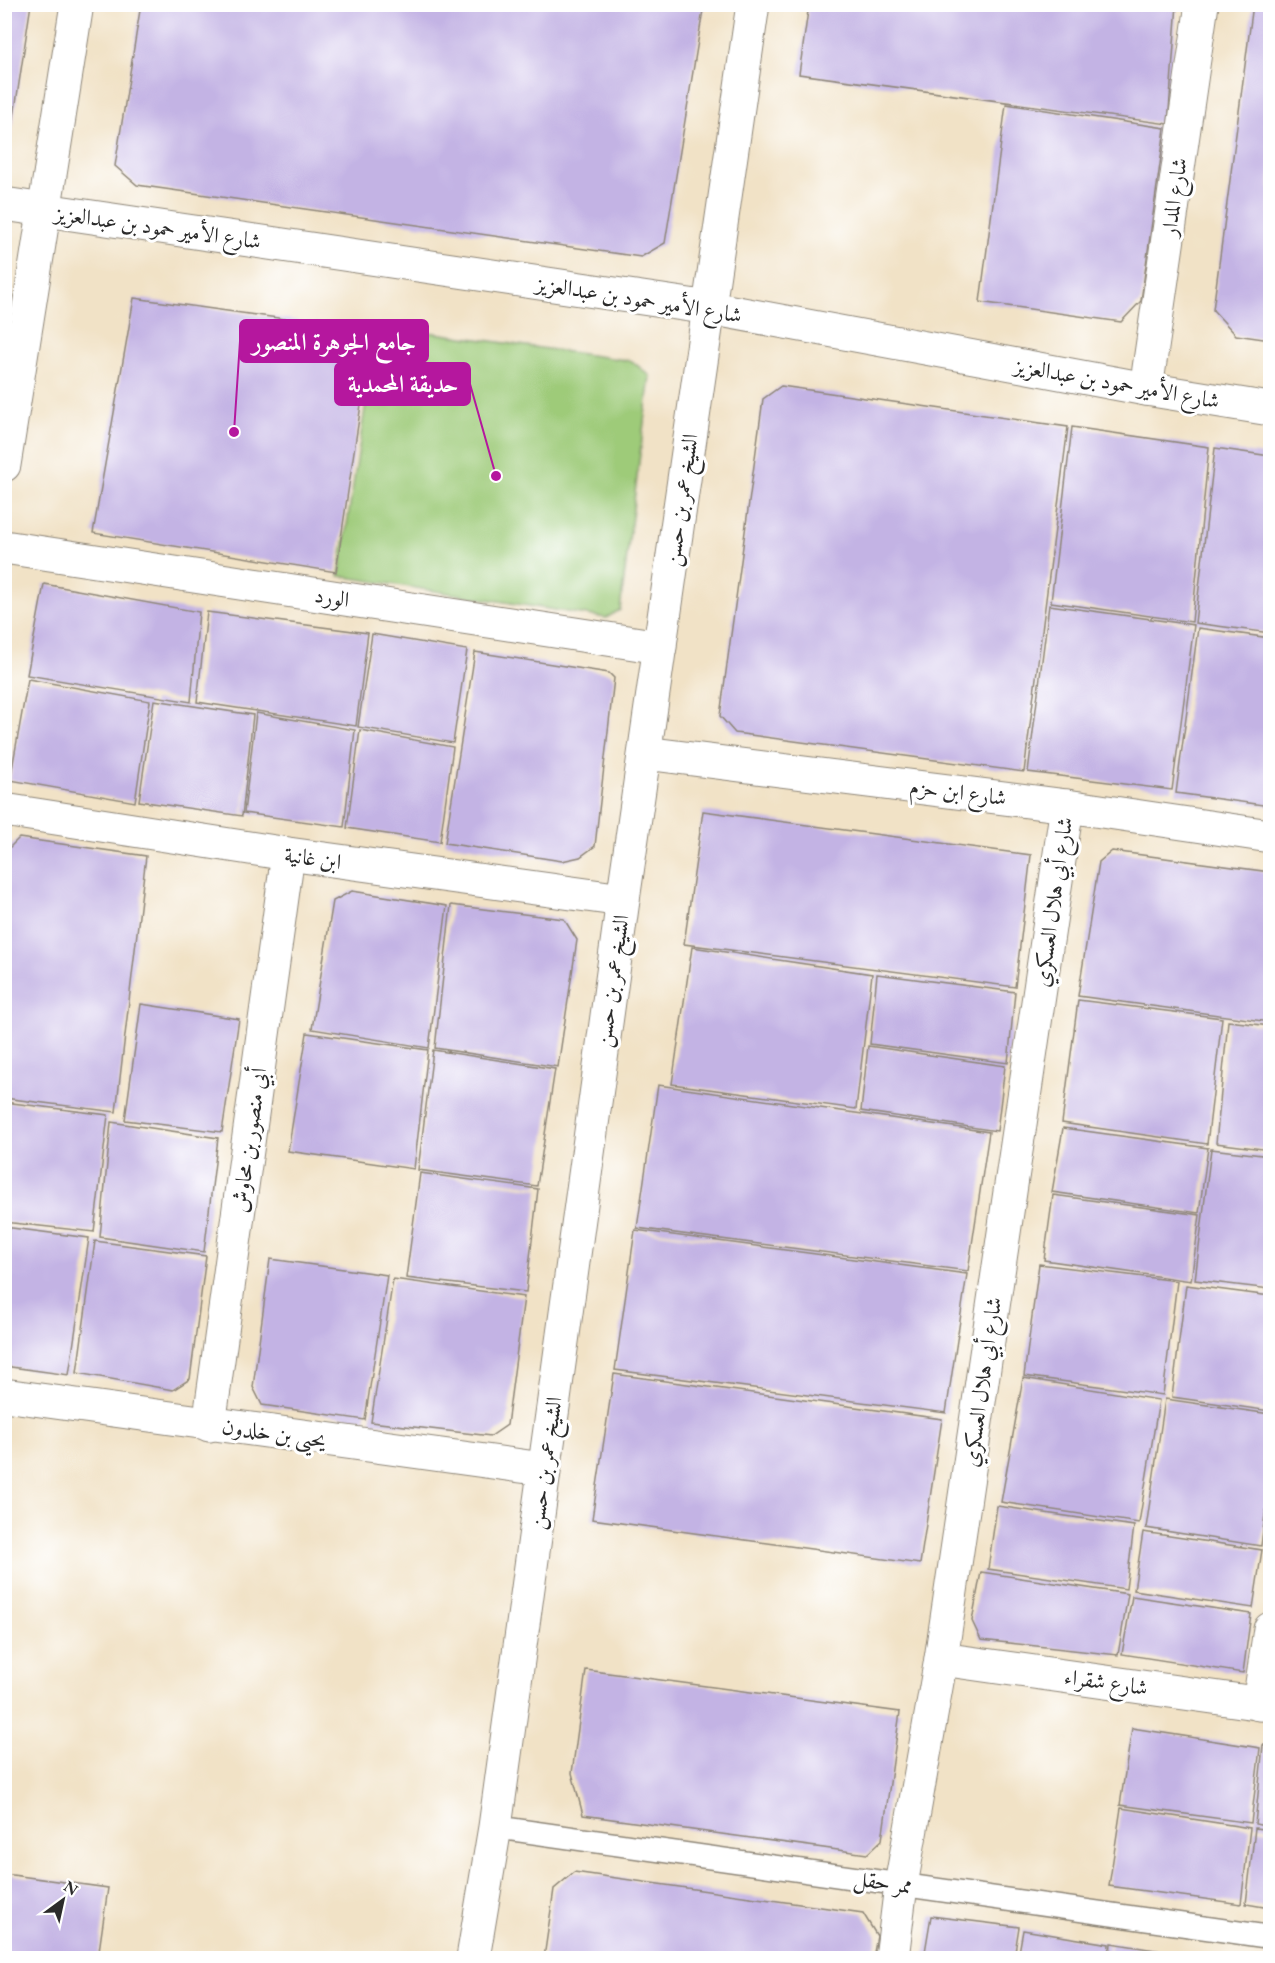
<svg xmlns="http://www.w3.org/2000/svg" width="1275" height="1963" viewBox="0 0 1275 1963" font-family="'EB Garamond',Amiri,serif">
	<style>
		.green { fill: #9ecb79; stroke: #647b52; stroke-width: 1.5 }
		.building { fill: #c3b3e4 }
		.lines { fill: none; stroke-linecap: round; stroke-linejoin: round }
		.lane-casing { stroke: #8e8678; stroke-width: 25 }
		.street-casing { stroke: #8e8678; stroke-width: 35 }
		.lane { stroke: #fff; stroke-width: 22 }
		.street { stroke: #fff; stroke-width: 33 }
		.labels { text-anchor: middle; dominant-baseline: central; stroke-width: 6; stroke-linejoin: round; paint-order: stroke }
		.street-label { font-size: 22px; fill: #2b2b2b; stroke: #fff }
		.leader { fill: none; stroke: #b5179e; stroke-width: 2 }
		.callout-dot { fill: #b5179e; stroke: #fff; stroke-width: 2 }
		.callout { fill: #b5179e; stroke: #b5179e; stroke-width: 2 }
		.callout-label { font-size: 24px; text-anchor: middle; font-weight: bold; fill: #fff }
	</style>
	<rect width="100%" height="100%" fill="#fff"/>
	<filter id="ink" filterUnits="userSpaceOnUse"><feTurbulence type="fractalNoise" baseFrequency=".0167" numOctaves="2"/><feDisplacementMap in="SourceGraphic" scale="12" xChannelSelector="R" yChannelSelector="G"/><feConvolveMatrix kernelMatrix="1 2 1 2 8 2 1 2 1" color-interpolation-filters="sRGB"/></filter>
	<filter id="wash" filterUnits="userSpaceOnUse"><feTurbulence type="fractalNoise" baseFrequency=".008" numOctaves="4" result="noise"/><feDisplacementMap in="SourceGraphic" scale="24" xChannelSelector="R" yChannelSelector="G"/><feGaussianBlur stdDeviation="1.35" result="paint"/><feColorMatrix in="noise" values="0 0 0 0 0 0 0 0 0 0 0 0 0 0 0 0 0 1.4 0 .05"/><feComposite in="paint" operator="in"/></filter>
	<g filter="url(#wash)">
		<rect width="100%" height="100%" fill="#f1e2c6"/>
		<polygon class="green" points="378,325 632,361 650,376 620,610 606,618 339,576"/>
		<g id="blocks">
			<g class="building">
				<polygon points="4,4 31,4 9,149 4,152"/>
				<polygon points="141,4 704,4 665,243 641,257 137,185 115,166"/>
				<polygon points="809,4 1177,4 1168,124 799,74"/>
				<polygon points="1253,4 1270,4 1270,340 1236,335 1213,310"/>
				<polygon points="1006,104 1165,128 1141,301 1121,322 980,302"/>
				<polygon points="134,298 372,331 336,572 93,533"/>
				<polygon points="781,386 1068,427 1024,772 735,733 720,716 763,399"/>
				<polygon points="1072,427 1209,447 1192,622 1051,602"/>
				<polygon points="1215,448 1270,456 1270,633 1195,623"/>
				<polygon points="44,584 199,612 191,702 27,675"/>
				<polygon points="1049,605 1194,625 1172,790 1028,772"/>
				<polygon points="207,612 368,633 356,726 197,702"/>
				<polygon points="1198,628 1270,638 1270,806 1176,793"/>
				<polygon points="372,634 467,650 453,743 358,727"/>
				<polygon points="475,652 609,673 614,678 595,846 580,857 562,861 445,843"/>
				<polygon points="28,679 150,701 135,802 10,780"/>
				<polygon points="154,700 253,715 242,816 139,801"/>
				<polygon points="256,713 355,730 344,827 244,813"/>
				<polygon points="360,730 453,747 440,842 347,828"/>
				<polygon points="703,811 1031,855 1015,987 684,944"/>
				<polygon points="19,838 146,856 116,1112 4,1098 4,853"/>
				<polygon points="1112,851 1270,872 1270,1022 1078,996 1099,862"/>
				<polygon points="352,891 447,906 429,1048 312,1029 333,901"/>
				<polygon points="451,905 564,919 577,940 558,1067 435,1048"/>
				<polygon points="692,947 872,974 856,1109 672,1084"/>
				<polygon points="877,974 1015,992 1008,1063 870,1044"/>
				<polygon points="1078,1000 1222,1018 1207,1144 1062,1123"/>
				<polygon points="141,1004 239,1019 222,1132 125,1120"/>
				<polygon points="1228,1021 1270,1026 1270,1150 1216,1143"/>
				<polygon points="307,1033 428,1050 414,1169 288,1151"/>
				<polygon points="868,1046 1005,1066 997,1131 861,1111"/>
				<polygon points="433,1050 555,1069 537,1186 418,1170"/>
				<polygon points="658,1085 989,1132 968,1271 637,1228"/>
				<polygon points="4,1102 108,1115 94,1232 4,1222"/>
				<polygon points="111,1122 218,1138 204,1252 100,1237"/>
				<polygon points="1063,1128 1208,1148 1199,1213 1052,1192"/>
				<polygon points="1211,1149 1270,1156 1270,1289 1195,1280"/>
				<polygon points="420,1173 538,1189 526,1292 406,1278"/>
				<polygon points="1053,1195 1200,1215 1191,1281 1044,1260"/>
				<polygon points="4,1227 89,1238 69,1375 4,1366"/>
				<polygon points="635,1230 967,1274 946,1413 615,1370"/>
				<polygon points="95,1241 206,1256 190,1379 173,1390 77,1373"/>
				<polygon points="270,1259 387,1275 365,1420 262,1405 253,1387"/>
				<polygon points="1039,1264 1177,1281 1163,1395 1024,1376"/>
				<polygon points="393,1279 524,1297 507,1425 491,1436 371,1422"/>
				<polygon points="1186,1285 1270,1296 1270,1411 1172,1397"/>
				<polygon points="614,1374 942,1419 920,1564 592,1519"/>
				<polygon points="1023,1378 1159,1400 1139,1523 1001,1502"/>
				<polygon points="1165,1399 1270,1414 1270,1476 1261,1546 1146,1528"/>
				<polygon points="997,1506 1134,1526 1126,1589 988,1569"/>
				<polygon points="1143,1532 1262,1550 1253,1608 1134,1590"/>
				<polygon points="981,1572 1128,1594 1118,1655 981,1640 972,1621"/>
				<polygon points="1132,1596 1251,1614 1243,1673 1122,1654"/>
				<polygon points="586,1670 900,1712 882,1840 867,1854 583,1815 572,1773"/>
				<polygon points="1132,1728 1260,1748 1251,1823 1120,1805"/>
				<polygon points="1263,1745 1270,1746 1270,1827 1255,1824"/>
				<polygon points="1121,1808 1250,1828 1241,1904 1109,1886"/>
				<polygon points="1255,1828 1270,1830 1270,1908 1246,1904"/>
				<polygon points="574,1872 863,1913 877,1936 873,1958 544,1958 554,1889"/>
				<polygon points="5,1874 108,1888 98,1958 5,1958"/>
				<polygon points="931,1916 1019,1927 1014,1958 924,1958"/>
				<polygon points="1023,1930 1109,1944 1108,1958 1018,1958"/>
				<polygon points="1111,1943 1193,1956 1192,1958 1110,1958"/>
			</g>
		</g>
	</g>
	<g filter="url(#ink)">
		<use href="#blocks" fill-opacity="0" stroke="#8e8678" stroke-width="1.5"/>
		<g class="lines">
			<defs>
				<polyline id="lane" points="495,1827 1270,1937"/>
				<g id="street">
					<polyline points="4,204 710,308 1146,389 1270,409"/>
					<polyline points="1146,389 1202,4"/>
					<polyline points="4,465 77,4"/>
					<polyline points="4,547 660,647"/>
					<polyline points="645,753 1067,806 1270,836"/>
					<polyline points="4,810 288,854 623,900"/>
					<polyline points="4,1395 543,1469"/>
					<polyline points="209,1425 288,854"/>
					<polyline points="941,1659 1270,1705"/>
					<polyline points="1259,1704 1270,1629"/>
					<polyline points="473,1958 495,1827 623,900 753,4"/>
					<polyline points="892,1958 901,1885 941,1659 1067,806"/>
				</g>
			</defs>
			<use href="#lane" class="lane-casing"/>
			<use href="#street" class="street-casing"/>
			<use href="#lane" class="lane"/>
			<use href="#street" class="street"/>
		</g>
	</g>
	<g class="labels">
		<g class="street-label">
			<text transform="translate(1174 197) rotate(-82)">شارع المدار</text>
			<text transform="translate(158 227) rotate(8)">شارع الأمير حمود بن عبدالعزيز</text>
			<text transform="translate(639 299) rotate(9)">شارع الأمير حمود بن عبدالعزيز</text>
			<text transform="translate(1117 383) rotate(10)">شارع الأمير حمود بن عبدالعزيز</text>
			<text transform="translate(681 500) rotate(-82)">الشيخ عمر بن حسن</text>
			<text transform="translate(332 597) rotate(9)">الورد</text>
			<text transform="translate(958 792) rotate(7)">شارع ابن حزم</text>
			<text transform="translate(313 858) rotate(8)">ابن غانية</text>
			<text transform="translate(1053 902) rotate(-82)">شارع أبي هلال العسكري</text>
			<text transform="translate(612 981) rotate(-82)">الشيخ عمر بن حسن</text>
			<text transform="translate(249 1140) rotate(-82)">أبي منصور بن محاوش</text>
			<text transform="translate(982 1382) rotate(-82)">شارع أبي هلال العسكري</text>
			<text transform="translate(274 1433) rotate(8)">يحيى بن خلدون</text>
			<text transform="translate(545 1463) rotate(-82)">الشيخ عمر بن حسن</text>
			<text transform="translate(1106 1682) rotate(8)">شارع شقراء</text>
			<text transform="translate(883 1882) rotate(8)">ممر حقل</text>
		</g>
	</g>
	<path class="leader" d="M234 432L240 341M496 476L470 384"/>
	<g class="callout-dot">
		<circle cx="234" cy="432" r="6"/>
		<circle cx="496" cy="476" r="6"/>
	</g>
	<g class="callout">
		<rect x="240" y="320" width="188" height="42" rx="6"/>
		<rect x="335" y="363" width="135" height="42" rx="6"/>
	</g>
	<g class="callout-label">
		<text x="334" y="350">جامع الجوهرة المنصور</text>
		<text x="403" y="392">حديقة المحمدية</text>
	</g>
	<rect width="1275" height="1963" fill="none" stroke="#fff" stroke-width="24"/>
	<g transform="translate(63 1900) rotate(33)" stroke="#ffffff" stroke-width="4.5" paint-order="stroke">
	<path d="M0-4.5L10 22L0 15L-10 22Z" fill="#2b2b2b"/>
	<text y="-9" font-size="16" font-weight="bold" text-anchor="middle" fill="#2b2b2b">N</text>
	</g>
</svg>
